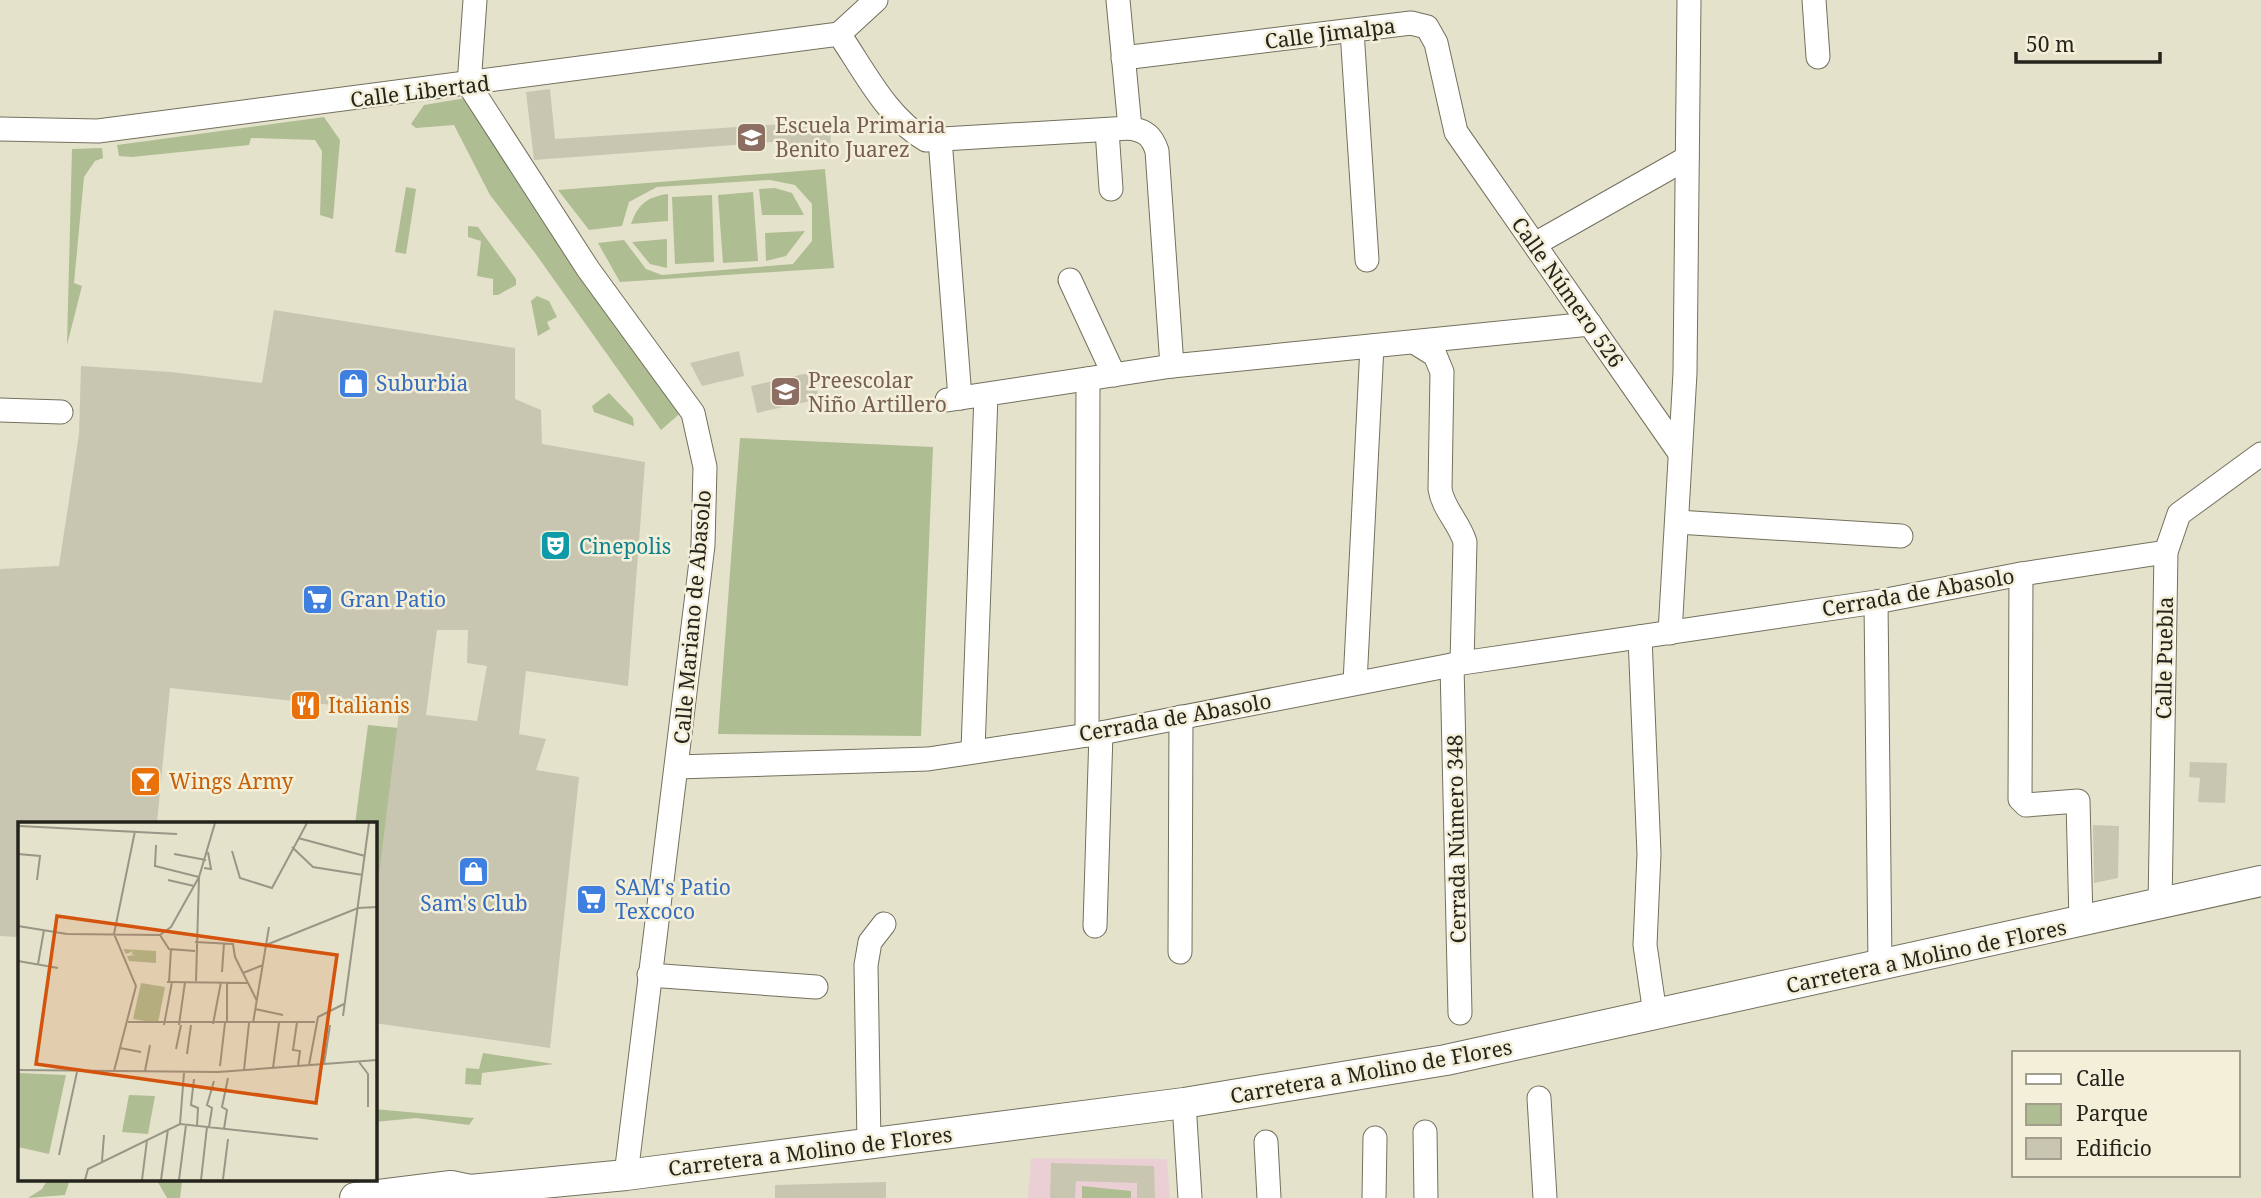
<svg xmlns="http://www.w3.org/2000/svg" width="2261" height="1198" viewBox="0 0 2261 1198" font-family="'Noto Serif',serif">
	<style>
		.education { fill: #ead0d4 }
		.green { fill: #afbd92 }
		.building { fill: #c8c5b0; fill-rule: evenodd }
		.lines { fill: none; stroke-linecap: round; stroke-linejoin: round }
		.minor-casing { stroke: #73705d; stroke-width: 25 }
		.major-casing { stroke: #73705d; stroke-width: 32 }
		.minor { stroke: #fff; stroke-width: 23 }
		.major { stroke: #fff; stroke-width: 30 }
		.labels { text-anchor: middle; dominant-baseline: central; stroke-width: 5; stroke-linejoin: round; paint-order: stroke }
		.street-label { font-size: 21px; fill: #25241c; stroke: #f3efd9 }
		.education-label { font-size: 21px; fill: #785e54; stroke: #f3efd9; text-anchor: start }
		.shop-label { font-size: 21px; fill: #366cbe; stroke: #f3efd9; text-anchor: start }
		.culture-label { font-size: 21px; fill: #0d838f; stroke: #f3efd9; text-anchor: start }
		.food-label { font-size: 21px; fill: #c56008; stroke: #f3efd9; text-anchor: start }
		.inset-road { fill: none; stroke: #989686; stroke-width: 2 }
		.view { fill: #d4540e; fill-opacity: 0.15; stroke: #d4540e; stroke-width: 3.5 }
		.inset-edge { fill: none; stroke: #25241c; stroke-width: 3.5 }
	</style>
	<rect width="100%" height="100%" fill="#e5e2cc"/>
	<polygon class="education" points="1031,1158 1167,1159 1170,1198 1028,1198"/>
	<g class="green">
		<polygon points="472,97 684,410 661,430 535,253 490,195 454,125 416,128 411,124 424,105"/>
		<polygon points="324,117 340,140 333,219 320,215 322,151 315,140 251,138 249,145 132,157 119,156 117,145"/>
		<polygon points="102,148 103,158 95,161 84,177 74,283 82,286 67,345 72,149"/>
		<polygon points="825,169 834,268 620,282 598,243 624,240 646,269 662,275 793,264 812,241 812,204 795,185 770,180 657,187 629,202 622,226 589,230 558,190"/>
		<polygon points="406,187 416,189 406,254 395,252"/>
		<polygon points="775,188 792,193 804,215 762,215 759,189"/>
		<polygon points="753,192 758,261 723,263 718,195"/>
		<path d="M668,194V221L631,224C638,204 647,197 668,194Z"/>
		<polygon points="712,195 714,262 675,264 672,197"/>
		<polygon points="468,226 478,227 516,279 516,285 498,295 493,295 493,279 477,276 481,241 468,237"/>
		<polygon points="805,231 786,256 766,261 765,233"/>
		<polygon points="667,239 667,268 650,264 632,242"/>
		<polygon points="537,296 549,301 557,317 547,322 550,329 538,336 531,301"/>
		<polygon points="609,393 633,418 634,426 594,412 592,406"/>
		<polygon points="740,438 933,447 921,736 718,734"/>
		<polygon points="368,725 398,728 375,915 374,824 355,824"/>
		<polygon points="483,1053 554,1064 482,1073 481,1085 465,1084 466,1068 479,1069"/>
		<polygon points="374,1109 474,1118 469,1125 416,1118 375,1122"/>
		<polygon points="48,1179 70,1179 65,1195 28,1198 42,1189"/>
		<polygon points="156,1179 182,1182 180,1198 167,1198"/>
		<polygon points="1082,1186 1131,1191 1131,1198 1082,1198"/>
	</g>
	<g class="building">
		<polygon points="550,89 555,139 830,121 831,149 788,151 786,141 534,160 526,92"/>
		<path d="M274,310L515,348V399L541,410L542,444L645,462L628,686L526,671L519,734L546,739L536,770L579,777L550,1048L374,1023V915L399,712L170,688L157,823H19V937L0,936V569L59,566L79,434L81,366L171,372L262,383ZM437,630H468L467,663L487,666L477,721L426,715Z"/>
		<polygon points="739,351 744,376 702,386 690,363"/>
		<polygon points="813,372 819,399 757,413 751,386"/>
		<polygon points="2190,762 2227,763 2225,803 2198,802 2200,778 2189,777"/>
		<polygon points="2093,825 2119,826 2118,878 2094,883"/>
		<polygon points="1051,1163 1154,1166 1155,1198 1137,1198 1137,1183 1076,1181 1075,1198 1050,1198"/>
		<polygon points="886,1182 886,1198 775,1198 775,1185"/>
	</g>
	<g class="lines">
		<defs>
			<g id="minor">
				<polyline points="475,0 469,85 588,269 693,413 705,467 703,545 626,1175"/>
				<polyline points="1118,0 1130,128"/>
				<polyline points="1814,0 1818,57"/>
				<polyline points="1352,31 1367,260"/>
				<path d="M839,34C864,70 887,118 926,140L1130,128C1146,131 1152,136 1157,151L1172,366"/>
				<polyline points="839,34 876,0"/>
				<polyline points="1123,58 1411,23 1427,27 1436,43 1456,132 1679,452"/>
				<polyline points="0,129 98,131 839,34"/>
				<polyline points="1107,130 1111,189"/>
				<polyline points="940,139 960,398"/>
				<polyline points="1535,244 1687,158"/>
				<polyline points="1070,280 1114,375"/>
				<path d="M1414,342L1435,355L1442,372L1440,489C1443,509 1459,522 1465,542L1462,663"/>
				<polyline points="947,400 1172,366 1590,324"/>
				<polyline points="0,410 61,412"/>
				<polyline points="1677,522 1901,536"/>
				<polyline points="2021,574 2020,799 2026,805 2078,801 2081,922"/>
				<polyline points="1876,602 1880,965"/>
				<polyline points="1670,633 1685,373 1689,0"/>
				<polyline points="1640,637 1649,854 1645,945 1655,1014"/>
				<polyline points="1452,665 1460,1013"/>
				<polyline points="1355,683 1372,346"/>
				<polyline points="1087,735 1088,379"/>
				<polyline points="973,750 986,395"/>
				<polyline points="677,767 928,759 1101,733 1462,663 1876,602 2021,574 2166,552"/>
				<polyline points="2160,905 2166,552 2179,514 2261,454"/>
				<polyline points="1095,926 1101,733"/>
				<polyline points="1180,952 1181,717"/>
				<polyline points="649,975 816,987"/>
				<polyline points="1539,1098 1545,1198"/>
				<polyline points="1184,1103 1190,1198"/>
				<polyline points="1425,1132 1426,1198"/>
				<polyline points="1266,1142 1269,1198"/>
				<polyline points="869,1143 866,965 870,942 884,924"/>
				<polyline points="1374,1198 1375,1138"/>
			</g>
			<polyline id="major" points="355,1198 451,1186 470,1190 626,1175 1184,1103 1446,1060 2261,881"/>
		</defs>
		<use href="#minor" class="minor-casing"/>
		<use href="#major" class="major-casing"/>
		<use href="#minor" class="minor"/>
		<use href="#major" class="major"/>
	</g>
	<defs>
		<symbol id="school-square" viewBox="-11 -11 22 22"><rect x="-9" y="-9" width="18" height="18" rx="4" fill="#8d6e63" stroke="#f3efd9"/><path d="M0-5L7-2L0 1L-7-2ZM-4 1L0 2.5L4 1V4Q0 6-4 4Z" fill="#fff"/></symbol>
		<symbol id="shop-square" viewBox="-11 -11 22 22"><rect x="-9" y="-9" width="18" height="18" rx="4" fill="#3f7fe0" stroke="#f3efd9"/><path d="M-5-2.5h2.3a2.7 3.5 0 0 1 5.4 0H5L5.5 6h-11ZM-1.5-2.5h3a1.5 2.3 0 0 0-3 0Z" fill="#fff"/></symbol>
		<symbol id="theatre-square" viewBox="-11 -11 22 22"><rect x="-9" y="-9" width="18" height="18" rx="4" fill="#0f9aa8" stroke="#f3efd9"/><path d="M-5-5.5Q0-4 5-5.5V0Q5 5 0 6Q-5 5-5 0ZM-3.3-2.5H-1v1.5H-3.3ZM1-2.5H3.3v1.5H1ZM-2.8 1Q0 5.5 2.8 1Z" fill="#fff"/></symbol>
		<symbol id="supermarket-square" viewBox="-11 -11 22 22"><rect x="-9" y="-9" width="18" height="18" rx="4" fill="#3f7fe0" stroke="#f3efd9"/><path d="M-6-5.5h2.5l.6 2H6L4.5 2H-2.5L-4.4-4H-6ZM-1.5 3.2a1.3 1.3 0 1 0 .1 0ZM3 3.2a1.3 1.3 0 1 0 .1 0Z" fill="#fff"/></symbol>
		<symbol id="restaurant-square" viewBox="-11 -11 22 22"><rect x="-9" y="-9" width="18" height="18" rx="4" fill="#e8710a" stroke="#f3efd9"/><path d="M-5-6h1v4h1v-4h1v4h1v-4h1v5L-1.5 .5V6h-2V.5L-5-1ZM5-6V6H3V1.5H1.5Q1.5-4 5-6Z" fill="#fff"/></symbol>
		<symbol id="bar-square" viewBox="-11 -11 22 22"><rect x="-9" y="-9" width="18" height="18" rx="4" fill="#e8710a" stroke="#f3efd9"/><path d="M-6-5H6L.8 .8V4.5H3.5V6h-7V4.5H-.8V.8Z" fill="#fff"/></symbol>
	</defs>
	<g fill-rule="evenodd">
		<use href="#school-square" x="734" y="120" width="35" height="35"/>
		<use href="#shop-square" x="336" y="366" width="35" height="35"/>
		<use href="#school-square" x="768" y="374" width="35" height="35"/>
		<use href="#theatre-square" x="538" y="528" width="35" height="35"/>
		<use href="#supermarket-square" x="300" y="582" width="35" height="35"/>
		<use href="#restaurant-square" x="288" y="688" width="35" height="35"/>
		<use href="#bar-square" x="128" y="764" width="35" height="35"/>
		<use href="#shop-square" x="456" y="854" width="35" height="35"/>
		<use href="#supermarket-square" x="574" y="882" width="35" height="35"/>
	</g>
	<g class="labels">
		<g class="street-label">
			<text transform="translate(1330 33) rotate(-7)">Calle Jimalpa</text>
			<text transform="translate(420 91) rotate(-7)">Calle Libertad</text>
			<text transform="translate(1568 292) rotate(55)">Calle Número 526</text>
			<text transform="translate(1918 592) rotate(-10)">Cerrada de Abasolo</text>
			<text transform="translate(692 617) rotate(-85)">Calle Mariano de Abasolo</text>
			<text transform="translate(2164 658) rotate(-89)">Calle Puebla</text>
			<text transform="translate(1175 717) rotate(-10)">Cerrada de Abasolo</text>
			<text transform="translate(1456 839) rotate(-91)">Cerrada Número 348</text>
			<text transform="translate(1926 956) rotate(-12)">Carretera a Molino de Flores</text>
			<text transform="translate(1371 1071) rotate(-10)">Carretera a Molino de Flores</text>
			<text transform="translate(810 1151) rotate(-7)">Carretera a Molino de Flores</text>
		</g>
		<g class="education-label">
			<text x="775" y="125">Escuela Primaria<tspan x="775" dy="24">Benito Juarez</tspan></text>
			<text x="808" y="380">Preescolar<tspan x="808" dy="24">Niño Artillero</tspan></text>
		</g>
		<g class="shop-label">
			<text x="376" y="383">Suburbia</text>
			<text x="340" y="599">Gran Patio</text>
			<text x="615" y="887">SAM's Patio<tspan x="615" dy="24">Texcoco</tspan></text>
			<text x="474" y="903" text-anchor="middle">Sam's Club</text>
		</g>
		<g class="culture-label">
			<text x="579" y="546">Cinepolis</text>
		</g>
		<g class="food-label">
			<text x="328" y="705">Italianis</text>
			<text x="169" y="781">Wings Army</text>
		</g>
	</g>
	<g transform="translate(18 822)">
		<rect width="359" height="359" fill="#e5e2cc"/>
		<path d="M105,127L138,129V141L111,139L109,134L118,133L113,132L116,129L108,132ZM123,161L147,165L140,201L115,197ZM0,251L48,253L31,332L0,325ZM111,273L137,274L130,312L104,310Z" fill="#afbd92"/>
		<path class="inset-road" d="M1,4L159,12M280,16L347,34M138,23L137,44L181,55L178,159M274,25L295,45L345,53M214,29L222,56L254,66L289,1M0,32L22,34L19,58M156,32L188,38M186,46L193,47L190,30M150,58L176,64M0,104L49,112L142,113M142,113L153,105L181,55L197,1M142,113L151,127L177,129M177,120L215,122L217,135L239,179M248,123L340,86L359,85M0,139L40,146M20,142L26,108M204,150L206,121M225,151L245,143M149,160L230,161M151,160L153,127M237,187L265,193M325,194L351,1M110,200H297M279,200L275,228L282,229L280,244M209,201V161M235,201L251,105M195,202L203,160M146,203L154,160M161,203L167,160M102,226L123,230M158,227L163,203M169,232L173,203M341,240L350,252V285M306,242L312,203M291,243L300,195L326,182M202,244L207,201M255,246L261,201M0,248L200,250L359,238M226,248L231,201M96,249L118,164L96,112L117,9M127,249L132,223M176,257L173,283L180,286L179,304M162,302L166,251M191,305L194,286L189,283L196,259M206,307L209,288L204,285L210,256M41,333L59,250M84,339L86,313M205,357L210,317M67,358L70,347L162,302L300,317M124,358L129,318M143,358L150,307M161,358L168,303M183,358L189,305"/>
		<path class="view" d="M39,94L319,133L298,281L18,242Z"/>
		<rect width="359" height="359" class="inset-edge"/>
	</g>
	<rect x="2012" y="1051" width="228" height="126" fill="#f3efd9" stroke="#a19e8d" stroke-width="2"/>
	<rect x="2026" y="1074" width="35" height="10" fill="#ffffff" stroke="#a19e8d" stroke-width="2"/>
	<text x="2076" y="1086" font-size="21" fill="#25241c">Calle</text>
	<rect x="2026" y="1104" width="35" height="21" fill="#afbd92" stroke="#a19e8d" stroke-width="2"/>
	<text x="2076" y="1121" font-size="21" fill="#25241c">Parque</text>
	<rect x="2026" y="1138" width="35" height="21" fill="#c8c5b0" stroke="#a19e8d" stroke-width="2"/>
	<text x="2076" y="1156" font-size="21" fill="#25241c">Edificio</text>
	<path d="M2016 52v10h144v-10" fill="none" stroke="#25241c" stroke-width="3.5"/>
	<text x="2026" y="52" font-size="21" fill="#25241c" stroke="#f3efd9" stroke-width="5" paint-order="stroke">50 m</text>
</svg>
